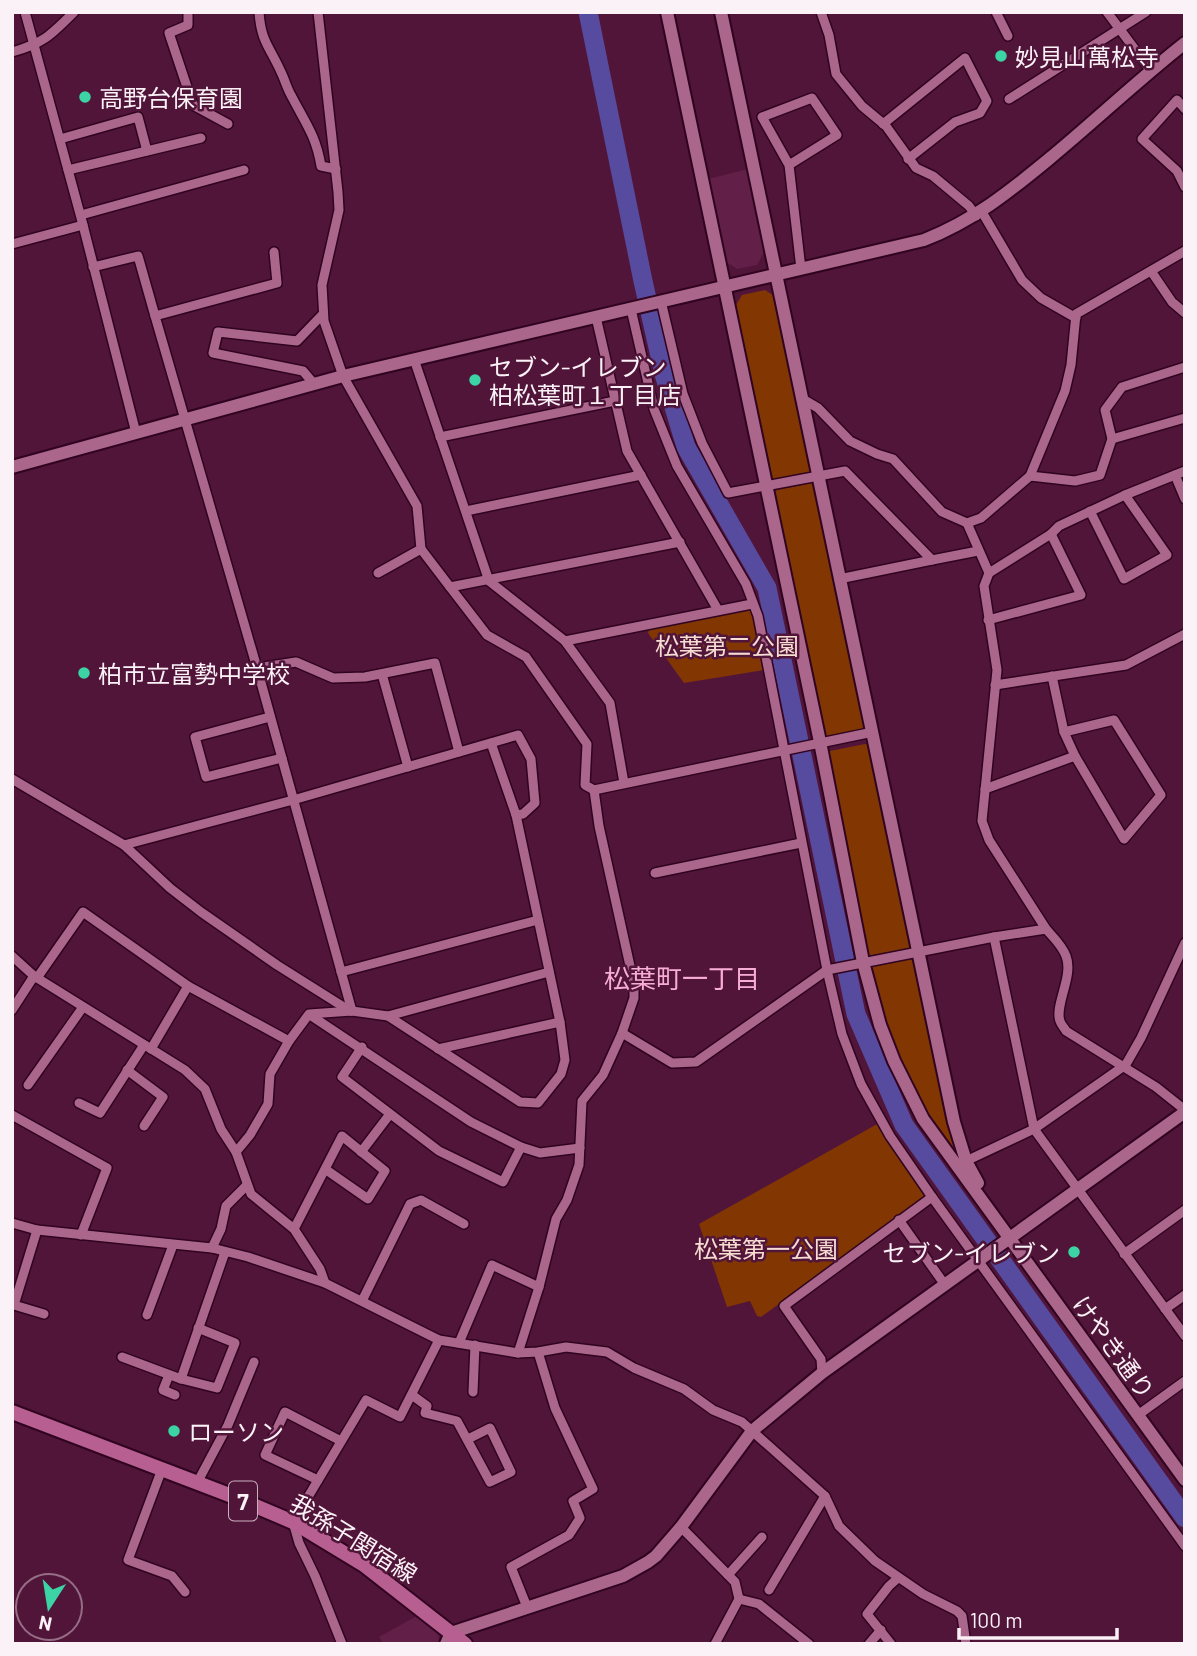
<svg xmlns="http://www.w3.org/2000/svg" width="1197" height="1656" viewBox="0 0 1197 1656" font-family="Barlow,'Noto Sans JP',sans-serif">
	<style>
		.built { fill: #621f48 }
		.green { fill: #823703 }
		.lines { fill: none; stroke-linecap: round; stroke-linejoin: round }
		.river { stroke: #574b9f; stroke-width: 19 }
		.street-casing { stroke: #300420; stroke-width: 12 }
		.secondary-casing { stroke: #300420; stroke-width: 16 }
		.primary-casing { stroke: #300420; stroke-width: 18 }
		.street { stroke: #ab668b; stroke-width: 9 }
		.secondary { stroke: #ab668b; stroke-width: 12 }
		.primary { stroke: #b75f90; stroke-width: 14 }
		.poi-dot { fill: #3cd4a4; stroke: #52153a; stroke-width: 2.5 }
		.labels { text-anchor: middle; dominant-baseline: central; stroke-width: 5; stroke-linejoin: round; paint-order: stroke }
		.shield { fill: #52153a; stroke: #c8b0be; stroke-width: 2 }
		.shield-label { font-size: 23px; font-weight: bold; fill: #faf2f6 }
		.poi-label { font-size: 24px; fill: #faf2f6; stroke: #52153a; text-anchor: start }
		.park-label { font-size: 24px; fill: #f6ddd1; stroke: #52153a }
		.street-label { font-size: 24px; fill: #faf2f6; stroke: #52153a }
		.neighbourhood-label { font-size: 26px; fill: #f8add4; stroke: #52153a }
	</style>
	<rect width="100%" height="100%" fill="#52153a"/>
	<g class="built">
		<polygon points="748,169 764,252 757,265 737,269 725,261 708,179"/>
		<polygon points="417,1616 438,1631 439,1644 383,1644 379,1637"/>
	</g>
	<g class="green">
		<polygon points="765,290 776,297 812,469 809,473 775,480 771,478 736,305 742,295"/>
		<polygon points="811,483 815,485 866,725 863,729 826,736 823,734 774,494 777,490"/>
		<polygon points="751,608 764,670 684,683 648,633 649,629"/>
		<polygon points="865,744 870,745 912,945 909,949 871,956 867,954 827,754 830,751"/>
		<path d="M911,959L916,961L958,1153L956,1156C943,1142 935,1128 925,1111C898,1064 884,1023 870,970L873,966Z"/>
		<polygon points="879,1123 928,1196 761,1317 757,1316 750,1301 727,1307 699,1224"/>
	</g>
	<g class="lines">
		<polyline class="river" points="588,12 643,281 664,374 686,447 767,588 856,1014 904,1125 1185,1518"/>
		<defs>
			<g id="street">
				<polyline points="25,12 83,225 136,433"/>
				<polyline points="188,12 188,25 169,33 193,105 228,124"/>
				<path d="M259,12C261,42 270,47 281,72C285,80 287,89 292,97C306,124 316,136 321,166L336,169"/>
				<polyline points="318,12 338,192 339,210 322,285 324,321 343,376 417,506 421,549 378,573"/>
				<polyline points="821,12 829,35 836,74 862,106 886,126 916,168 933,176 969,206 976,216"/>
				<polyline points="996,12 1008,36"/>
				<polyline points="1107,12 1151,71"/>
				<path d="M12,52C44,43 51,35 74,12"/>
				<polyline points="1009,99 1146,12"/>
				<polyline points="1185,109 1177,100 1142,139 1177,171 1185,187"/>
				<polyline points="883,124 965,58 987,101 980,113 955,122 908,159"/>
				<polyline points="60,139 138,117 147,151"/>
				<polyline points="789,165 762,117 812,98 837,135 789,165 801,269"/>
				<polyline points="68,170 201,138"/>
				<polyline points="982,212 1022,280 1041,298 1076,318"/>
				<polyline points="81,215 244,170"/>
				<polyline points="12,244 83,225"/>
				<polyline points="274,252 277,283 155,316 257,668 352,1011"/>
				<polyline points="93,267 138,256 155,316"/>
				<polyline points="1151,271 1172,302 1185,313"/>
				<polyline points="661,301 683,394 702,443 728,493 845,471 932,560 978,551"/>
				<polyline points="631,309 654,409 677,466 746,584 758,616 827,970 842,1034 861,1084 890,1136 932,1197 1185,1546"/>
				<polyline points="596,317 627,451 718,610"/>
				<polyline points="414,359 489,581 565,641 610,703 624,783"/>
				<polyline points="314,384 303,371 213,353 218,332 297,341 323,314"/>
				<polyline points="801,398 818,408 850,441 877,454 893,459 942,512 967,523"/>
				<polyline points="440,437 615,401"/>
				<polyline points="1112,439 1185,418"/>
				<polyline points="1175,475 1185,499"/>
				<polyline points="1030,476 1075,481 1100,475 1112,439 1105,410 1122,387 1185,367"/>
				<polyline points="466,511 641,475"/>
				<polyline points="1090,511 1124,579 1167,555 1125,495"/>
				<polyline points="421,549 450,587 680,542"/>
				<polyline points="989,573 1051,534 1059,526 1125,495 1185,471"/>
				<polyline points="839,579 932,560"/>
				<polyline points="450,587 487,635 526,657 587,744 585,785 594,790"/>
				<polyline points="988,620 1081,595 1051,534"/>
				<polyline points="565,641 752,604"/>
				<polyline points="257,668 296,662 333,678 365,677 435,663 459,752"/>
				<polyline points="382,674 408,767"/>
				<polyline points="1052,676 1064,732 1075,756"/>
				<polyline points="995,685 1126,665 1185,634"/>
				<polyline points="270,717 195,737 206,777 282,758"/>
				<polyline points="12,779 124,845 170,888 201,912 277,965 350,1011"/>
				<polyline points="985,789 1075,756 1124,839 1161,795 1114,720 1064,732"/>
				<polyline points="124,845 293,800 518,735 531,759 535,803 523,814 516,815"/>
				<polyline points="655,873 801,843"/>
				<path d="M1046,929C1053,937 1062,945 1066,956C1074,976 1054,1006 1060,1021C1061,1025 1064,1027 1066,1031L1156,1087L1185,1110"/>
				<polyline points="994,937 1034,1129 1185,1336"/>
				<polyline points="12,956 34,976 185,1070 205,1089 221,1129 236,1152 251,1194 294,1229 320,1269 325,1283"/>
				<polyline points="341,972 538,920"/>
				<polyline points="37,978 83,912 188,986 289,1041"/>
				<polyline points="12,1010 34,976"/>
				<polyline points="310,1015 471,1122 521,1147 540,1153 580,1148"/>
				<polyline points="388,1016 520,1102 538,1103 561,1074 565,1060 560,1022 516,815 491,743"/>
				<polyline points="622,1033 672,1063 696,1062 827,970 994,937 1046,929 989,840 982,821 997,670 984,586 989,573 967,523 981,518 1030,476 1065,391 1071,365 1076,314 1185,251"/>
				<polyline points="362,1047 342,1077 439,1151 503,1182 521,1147"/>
				<polyline points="151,1049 188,986"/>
				<polyline points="438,1049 560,1022"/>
				<polyline points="1125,1066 1141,1038 1185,943"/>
				<polyline points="127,1070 163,1097 144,1126"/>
				<polyline points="28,1085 83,1007"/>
				<polyline points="79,1103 100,1113 144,1045"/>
				<polyline points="12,1115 107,1168 81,1235"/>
				<polyline points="236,1152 250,1135 268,1104 270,1074 289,1041 309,1014 352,1011 388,1016 549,972"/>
				<polyline points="361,1152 390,1114"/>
				<polyline points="966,1161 1034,1129 1124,1066"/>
				<polyline points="899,1220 945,1285"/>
				<polyline points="12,1223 37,1230 212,1248 248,1257 325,1283 439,1340 518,1353 538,1352 566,1347 607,1352 634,1368 684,1389 713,1410 742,1422 825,1496 839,1526 875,1561 923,1594 957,1611 962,1616 966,1644"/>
				<polyline points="294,1229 342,1136 385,1171 368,1199 325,1169"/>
				<polyline points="37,1230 14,1305 44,1314"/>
				<polyline points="212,1248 221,1229 226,1206 246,1186"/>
				<polyline points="1124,1254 1185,1210"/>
				<polyline points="362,1301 410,1204 421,1200 464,1224"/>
				<polyline points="1165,1309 1185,1295"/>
				<polyline points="147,1315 173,1245"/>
				<polyline points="459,1343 492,1265 539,1287"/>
				<polyline points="518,1353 539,1287 556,1219 567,1200 579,1165 582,1101 603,1075 622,1033 634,998 634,984 599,826 594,790 873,732"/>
				<polyline points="122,1357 181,1379 217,1388 235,1343 198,1328"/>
				<polyline points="822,1373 821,1359 784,1306 932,1197"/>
				<polyline points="169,1375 163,1390 175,1395"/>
				<polyline points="181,1379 225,1252"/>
				<polyline points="473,1392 475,1345"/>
				<polyline points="412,1395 427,1406 425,1413 457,1421 490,1482 511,1472 490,1428 468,1439"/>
				<polyline points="1138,1415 1185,1381"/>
				<polyline points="162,1469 128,1560 172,1576 185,1592"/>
				<polyline points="318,1480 265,1455 285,1412 341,1441"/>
				<polyline points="197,1483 228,1425 254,1362"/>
				<polyline points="681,1527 735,1582 739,1599 715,1644"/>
				<polyline points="728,1575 762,1537"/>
				<polyline points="769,1590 825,1496"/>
				<polyline points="739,1599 759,1604 809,1644"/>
				<polyline points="527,1607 511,1567 569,1535 580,1518 573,1501 593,1489 555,1408 538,1352"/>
				<polyline points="342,1644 315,1576 299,1543 293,1522 366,1400 400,1417 439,1340"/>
				<polyline points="869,1644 881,1630"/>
				<polyline points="891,1644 867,1614 889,1586 898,1578"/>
			</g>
			<g id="secondary">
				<polyline points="667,12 820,742 863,962 880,1025 894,1061 923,1119 1185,1480"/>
				<polyline points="721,12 954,1122 966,1161 978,1183"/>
				<path d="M12,467L343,376L924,240C973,221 1009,192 1049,159C1095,121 1138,80 1185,43"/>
				<polyline points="446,1644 451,1633 623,1576 648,1562 656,1556 681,1527 752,1431 822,1373 1185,1112"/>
			</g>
			<polyline id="primary" points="12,1412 232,1496 293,1522 364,1565 465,1644"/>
		</defs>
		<use href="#street" class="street-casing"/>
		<use href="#secondary" class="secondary-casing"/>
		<use href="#primary" class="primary-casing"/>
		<use href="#street" class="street"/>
		<use href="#secondary" class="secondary"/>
		<use href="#primary" class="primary"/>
	</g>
	<g class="poi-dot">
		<circle cx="1001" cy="56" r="7"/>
		<circle cx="85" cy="97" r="7"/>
		<circle cx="475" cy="380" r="7"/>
		<circle cx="84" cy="673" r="7"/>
		<circle cx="1074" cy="1252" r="7"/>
		<circle cx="174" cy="1431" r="7"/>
	</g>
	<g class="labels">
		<rect class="shield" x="229" y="1481.5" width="28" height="39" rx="5"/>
		<g class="shield-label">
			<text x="243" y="1501">7</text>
		</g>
		<g class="poi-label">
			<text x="1015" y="56">妙見山萬松寺</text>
			<text x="99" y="97">高野台保育園</text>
			<text x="489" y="366">セブン-イレブン<tspan x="489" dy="28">柏松葉町１丁目店</tspan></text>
			<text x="98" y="673">柏市立富勢中学校</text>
			<text x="1060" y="1252" text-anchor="end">セブン-イレブン</text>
			<text x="188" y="1431">ローソン</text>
		</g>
		<g class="park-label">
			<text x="727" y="645">松葉第二公園</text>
			<text x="766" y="1248">松葉第一公園</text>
		</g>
		<g class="street-label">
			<text transform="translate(1114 1347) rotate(54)">けやき通り</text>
			<text transform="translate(354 1538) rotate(32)">我孫子関宿線</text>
		</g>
		<g class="neighbourhood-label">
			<text x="682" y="977">松葉町一丁目</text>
		</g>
	</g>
	<rect width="1197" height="1656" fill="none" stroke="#faf2f6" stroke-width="28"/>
	<g transform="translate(49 1607) rotate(192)"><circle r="33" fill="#52153a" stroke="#956d85" stroke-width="2"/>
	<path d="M0-5L12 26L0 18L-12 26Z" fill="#3cd4a4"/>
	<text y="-10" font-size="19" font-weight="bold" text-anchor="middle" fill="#faf2f6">N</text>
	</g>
	<path d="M959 1628v10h158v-10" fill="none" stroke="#faf2f6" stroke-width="3.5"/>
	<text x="970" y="1628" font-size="21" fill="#faf2f6" stroke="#52153a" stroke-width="5" paint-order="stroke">100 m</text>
</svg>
